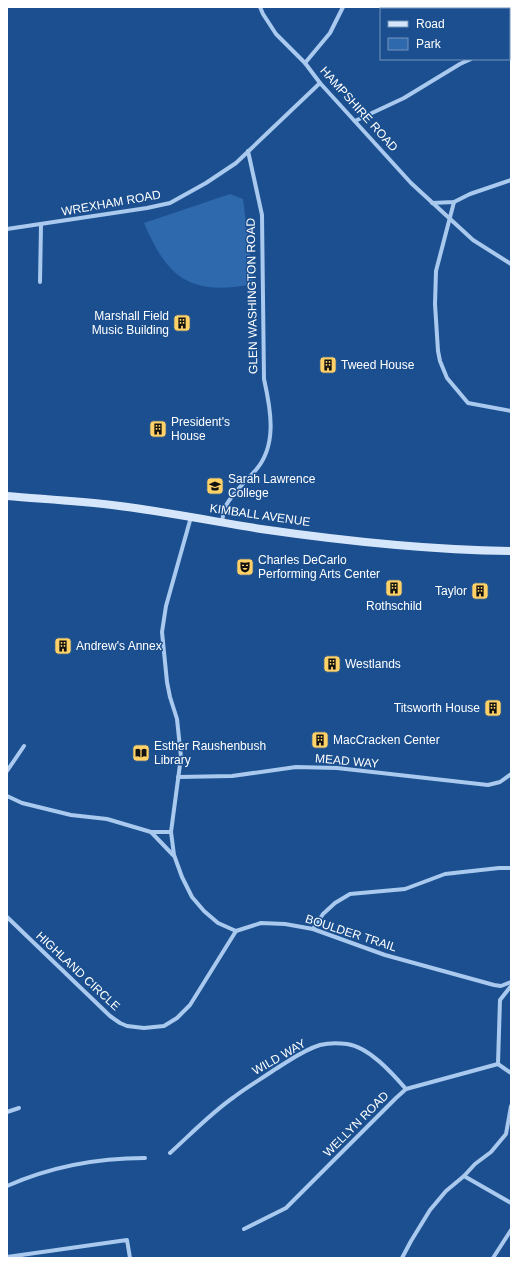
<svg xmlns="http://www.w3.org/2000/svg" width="518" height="1265" viewBox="0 0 518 1265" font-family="Helvetica,sans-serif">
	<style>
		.green { fill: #2e69ad }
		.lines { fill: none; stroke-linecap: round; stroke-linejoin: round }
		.street { stroke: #a9c9ee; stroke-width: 4 }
		.secondary { stroke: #d6e6fa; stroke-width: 8 }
		.labels { text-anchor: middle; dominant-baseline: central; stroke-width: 3; stroke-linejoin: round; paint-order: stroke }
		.street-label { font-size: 12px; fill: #fff; stroke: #1b4f8f }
		.poi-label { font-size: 12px; fill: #fff; stroke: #1b4f8f; text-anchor: start }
	</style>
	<rect width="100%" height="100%" fill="#1b4f8f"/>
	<path class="green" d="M230,194L243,199L254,284C192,296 168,280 144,223Z"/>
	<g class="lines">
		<g class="street">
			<polyline points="260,7 263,14 276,34 305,63 320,83 411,183 473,240 511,264"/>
			<polyline points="509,41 511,40"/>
			<polyline points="305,63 330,33 343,7"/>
			<polyline points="355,121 404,98 460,64 471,59"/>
			<polyline points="454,202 436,271 435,304 438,351 440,361 447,378 468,403 511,411"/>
			<polyline points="432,203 454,202 470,194 511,180"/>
			<polyline points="7,229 147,208 170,203 206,183 236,163 320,83"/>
			<polyline points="40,282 41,225"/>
			<polyline points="191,517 166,606 162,632 167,682 170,697 177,719 181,757 171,832 174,855 182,877 192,897 204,911 218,923 236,931 261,923 285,924 313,929 385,955 494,985 501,986 511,982"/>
			<path d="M222,522C223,518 223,512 225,507C232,494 244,483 254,472C278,447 271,410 264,379L262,215L248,151"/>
			<polyline points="7,771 24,746"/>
			<polyline points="178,777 232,776 296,767 337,768 488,785 500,782 511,774"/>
			<polyline points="7,796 22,803 71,815 107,819 151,832 171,832"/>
			<polyline points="151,832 173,855"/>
			<polyline points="7,917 110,1016 120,1023 127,1026 144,1028 164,1026 177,1018 190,1005 236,931"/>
			<polyline points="313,929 323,914 335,903 350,894 405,889 445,874 499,868 511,868"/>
			<polyline points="498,1064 500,1000 511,986"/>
			<polyline points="498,1064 511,1073"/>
			<polyline points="7,1112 19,1108"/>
			<path d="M170,1153C191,1134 211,1113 234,1097C247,1087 261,1079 274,1070C289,1061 303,1050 320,1045C328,1043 338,1043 347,1044C369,1047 392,1073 406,1089"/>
			<polyline points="464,1176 511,1203"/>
			<path d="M7,1186C50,1167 98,1158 145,1158"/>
			<polyline points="244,1229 286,1208 396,1098 406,1089 498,1064"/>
			<polyline points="7,1257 127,1240 130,1258"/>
			<polyline points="402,1258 411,1241 430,1210 446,1191 464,1176 475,1164 491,1152 506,1134 511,1106"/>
			<polyline points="493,1258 511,1230"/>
		</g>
		<path class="secondary" d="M7,496C42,499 77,501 112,505C162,511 212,521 261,529C344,541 427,550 511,551"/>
	</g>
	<defs>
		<symbol id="building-square" viewBox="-11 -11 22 22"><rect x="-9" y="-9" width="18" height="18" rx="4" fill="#ffd166" stroke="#1b4f8f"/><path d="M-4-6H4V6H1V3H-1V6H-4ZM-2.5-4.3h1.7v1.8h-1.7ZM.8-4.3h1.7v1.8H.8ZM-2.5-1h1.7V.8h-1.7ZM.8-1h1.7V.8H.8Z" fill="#111"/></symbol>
		<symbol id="university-square" viewBox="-11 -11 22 22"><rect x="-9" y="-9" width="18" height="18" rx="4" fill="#ffd166" stroke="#1b4f8f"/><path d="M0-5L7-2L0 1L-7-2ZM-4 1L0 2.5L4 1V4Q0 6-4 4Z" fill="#111"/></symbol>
		<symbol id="theatre-square" viewBox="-11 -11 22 22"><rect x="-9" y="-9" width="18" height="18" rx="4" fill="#ffd166" stroke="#1b4f8f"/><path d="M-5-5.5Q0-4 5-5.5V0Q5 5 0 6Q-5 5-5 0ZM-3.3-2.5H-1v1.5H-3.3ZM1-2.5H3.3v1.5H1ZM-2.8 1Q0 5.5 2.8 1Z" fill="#111"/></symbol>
		<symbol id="library-square" viewBox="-11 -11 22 22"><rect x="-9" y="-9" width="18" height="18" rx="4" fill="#ffd166" stroke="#1b4f8f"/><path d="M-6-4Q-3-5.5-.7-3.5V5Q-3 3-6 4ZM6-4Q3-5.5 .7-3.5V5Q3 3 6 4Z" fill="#111"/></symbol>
	</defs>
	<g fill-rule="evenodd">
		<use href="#building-square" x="172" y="313" width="20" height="20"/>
		<use href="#building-square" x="318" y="355" width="20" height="20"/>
		<use href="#building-square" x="148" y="419" width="20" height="20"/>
		<use href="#university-square" x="205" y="476" width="20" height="20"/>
		<use href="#theatre-square" x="235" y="557" width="20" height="20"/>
		<use href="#building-square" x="384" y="578" width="20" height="20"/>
		<use href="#building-square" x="470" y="581" width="20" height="20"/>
		<use href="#building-square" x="53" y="636" width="20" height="20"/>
		<use href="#building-square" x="322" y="654" width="20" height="20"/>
		<use href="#building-square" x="483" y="698" width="20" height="20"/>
		<use href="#building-square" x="310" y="730" width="20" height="20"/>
		<use href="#library-square" x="131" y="743" width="20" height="20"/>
	</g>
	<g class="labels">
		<g class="street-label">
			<text transform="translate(359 109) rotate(48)">HAMPSHIRE ROAD</text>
			<text transform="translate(111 203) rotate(-10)">WREXHAM ROAD</text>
			<text transform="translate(252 296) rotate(-91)">GLEN WASHINGTON ROAD</text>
			<text transform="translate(260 515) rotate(8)">KIMBALL AVENUE</text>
			<text transform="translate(347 761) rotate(5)">MEAD WAY</text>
			<text transform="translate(351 933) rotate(18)">BOULDER TRAIL</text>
			<text transform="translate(78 971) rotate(43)">HIGHLAND CIRCLE</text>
			<text transform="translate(279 1057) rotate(-30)">WILD WAY</text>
			<text transform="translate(356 1124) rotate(-45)">WELLYN ROAD</text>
		</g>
		<g class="poi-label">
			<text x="169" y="316" text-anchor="end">Marshall Field<tspan x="169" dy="14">Music Building</tspan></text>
			<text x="341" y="365">Tweed House</text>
			<text x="171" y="422">President's<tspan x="171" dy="14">House</tspan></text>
			<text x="228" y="479">Sarah Lawrence<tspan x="228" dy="14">College</tspan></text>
			<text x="258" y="560">Charles DeCarlo<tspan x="258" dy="14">Performing Arts Center</tspan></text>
			<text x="467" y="591" text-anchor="end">Taylor</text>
			<text x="394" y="606" text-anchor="middle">Rothschild</text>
			<text x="76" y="646">Andrew's Annex</text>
			<text x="345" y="664">Westlands</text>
			<text x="480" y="708" text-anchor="end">Titsworth House</text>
			<text x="333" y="740">MacCracken Center</text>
			<text x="154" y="746">Esther Raushenbush<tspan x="154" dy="14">Library</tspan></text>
		</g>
	</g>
	<rect width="518" height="1265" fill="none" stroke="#ffffff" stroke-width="16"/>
	<rect x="380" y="8" width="130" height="52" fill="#1b4f8f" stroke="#7695bc"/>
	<rect x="388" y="21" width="20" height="6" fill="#d6e6fa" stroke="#7695bc"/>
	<text x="416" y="28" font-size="12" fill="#ffffff">Road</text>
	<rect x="388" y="38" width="20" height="12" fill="#2e69ad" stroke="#7695bc"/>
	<text x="416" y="48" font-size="12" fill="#ffffff">Park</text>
</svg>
